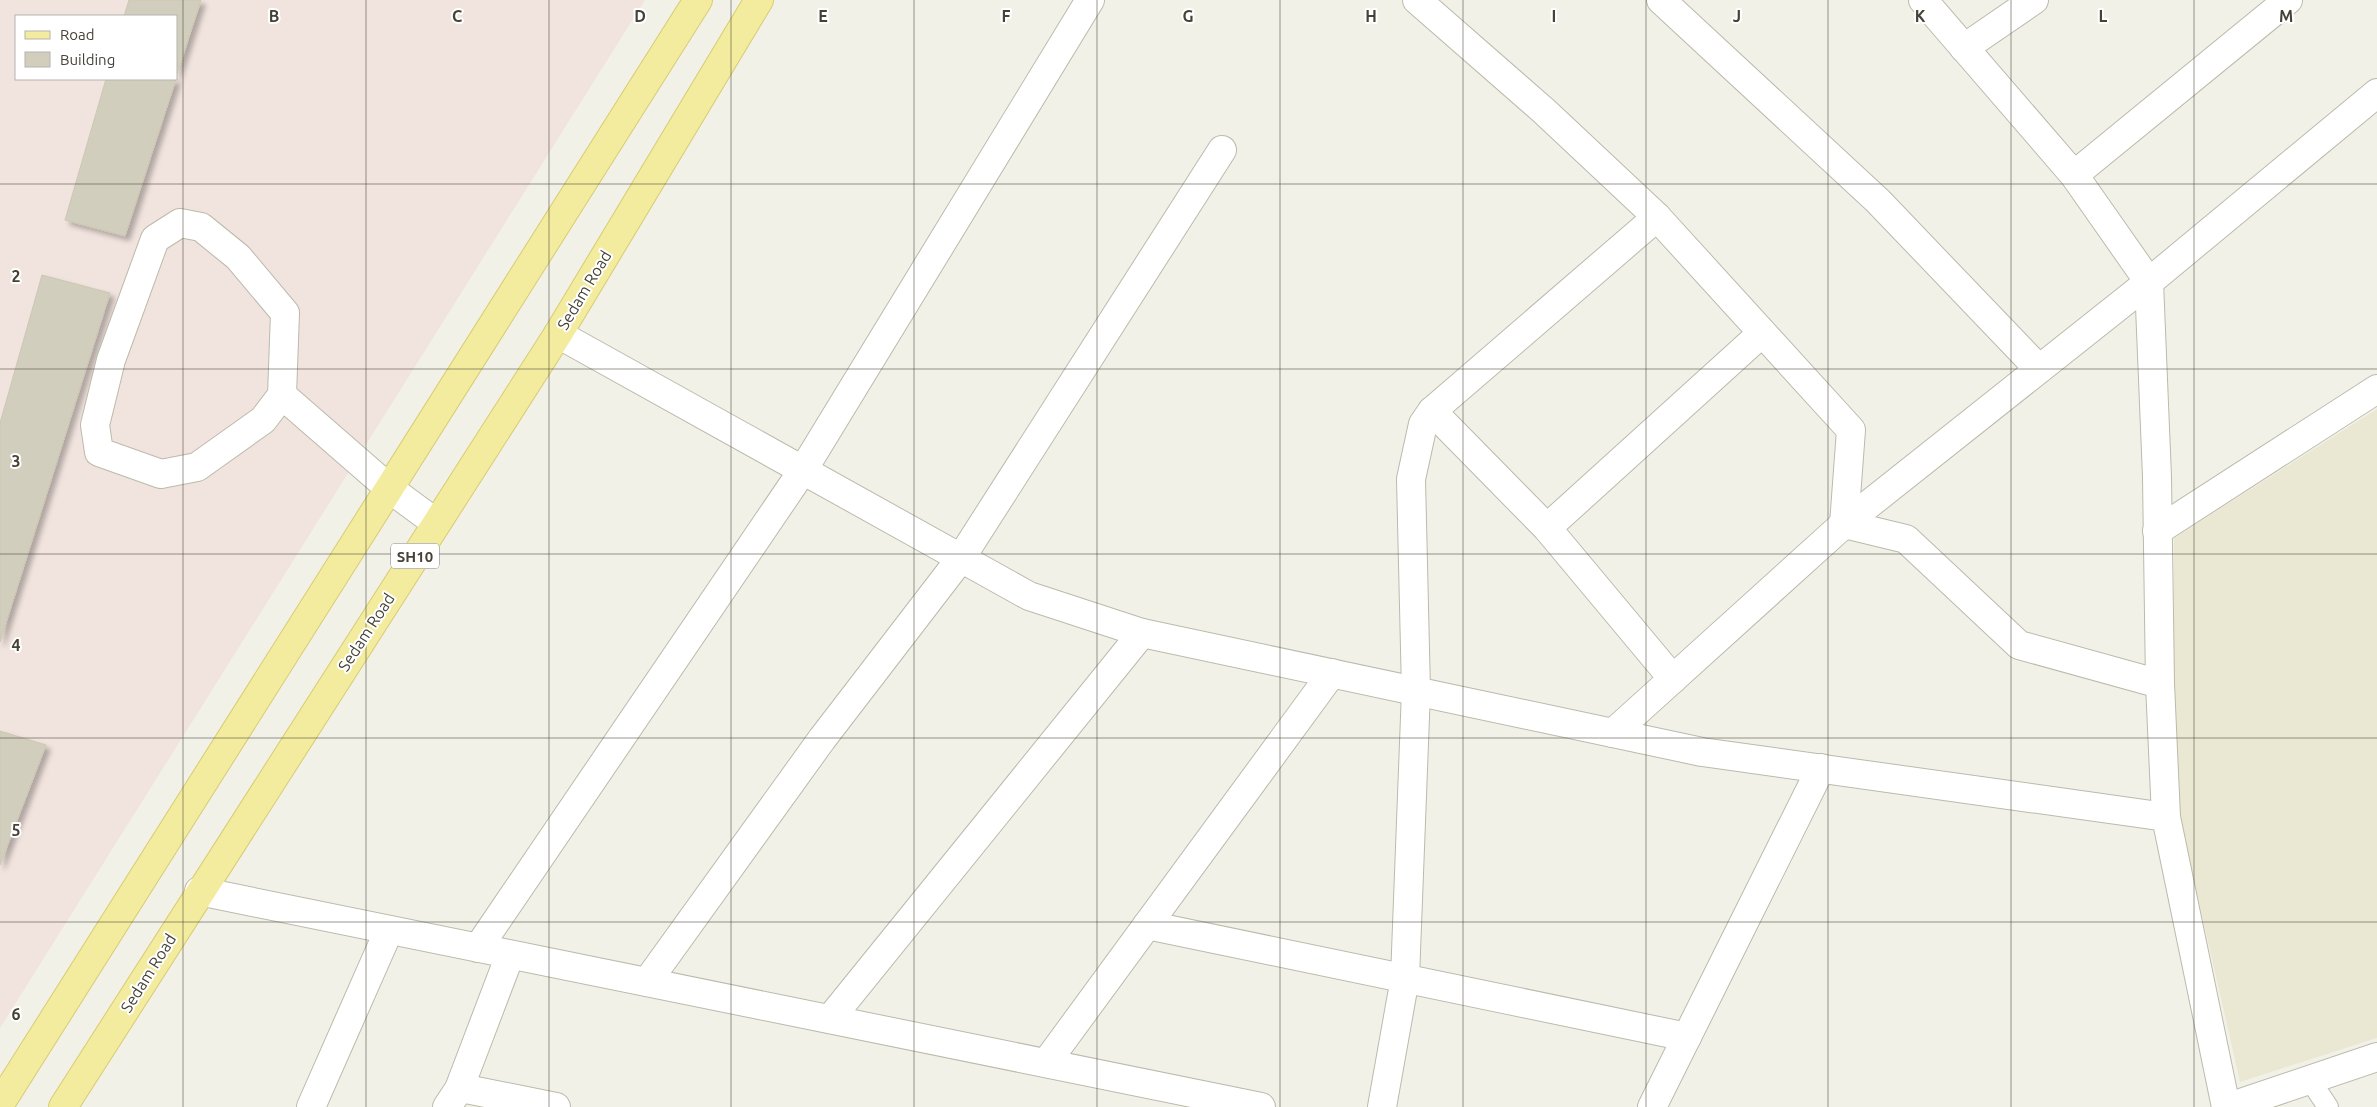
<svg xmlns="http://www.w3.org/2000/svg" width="2377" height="1107" viewBox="0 0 2377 1107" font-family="Ubuntu,sans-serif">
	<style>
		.education { fill: #eae8d3 }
		.medical { fill: #f1e3dd; fill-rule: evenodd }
		.building { fill: #d2cebe; stroke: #ccc7b2; filter: url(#shadow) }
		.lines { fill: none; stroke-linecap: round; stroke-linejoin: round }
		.service-casing { stroke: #bcbaab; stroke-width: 22 }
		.minor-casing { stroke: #bcbaab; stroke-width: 30 }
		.tertiary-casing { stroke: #bcbaab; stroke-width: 30 }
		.primary-casing { stroke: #d7cc71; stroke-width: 30 }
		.service { stroke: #fff; stroke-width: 20 }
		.minor { stroke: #fff; stroke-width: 28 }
		.tertiary { stroke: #fff; stroke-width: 28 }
		.primary { stroke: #f3ec9f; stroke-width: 28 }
		.grid { fill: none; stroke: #454237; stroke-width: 1; stroke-opacity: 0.55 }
		.labels { text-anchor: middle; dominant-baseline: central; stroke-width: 4; stroke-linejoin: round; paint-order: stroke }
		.shield { fill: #fff; stroke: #7d7b73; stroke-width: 1 }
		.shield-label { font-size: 15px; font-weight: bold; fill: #454237 }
		.street-label { font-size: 16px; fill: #454237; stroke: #fff }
		.grid-label { font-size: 16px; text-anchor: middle; font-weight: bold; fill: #454237; stroke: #fff; stroke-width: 4; stroke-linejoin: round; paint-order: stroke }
	</style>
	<defs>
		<filter id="shadow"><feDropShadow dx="4.5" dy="4.5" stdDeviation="2.5" flood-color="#0004"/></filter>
	</defs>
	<rect width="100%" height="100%" fill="#f2f1e8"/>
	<polygon class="education" points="2377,409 2377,1038 2240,1082 2179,814 2174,682 2174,538"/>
	<path class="medical" d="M0,0H645L0,1028ZM16,16H176V79H16Z"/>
	<g class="building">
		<polygon points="129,0 201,0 176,77 176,16 124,16"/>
		<polygon points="106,79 176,79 125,236 65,220"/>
		<polygon points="42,275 110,293 0,642 0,423"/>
		<polygon points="0,731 46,745 0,865"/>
	</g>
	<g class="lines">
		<defs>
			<polyline id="service" points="2310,1080 2328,1107"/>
			<g id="minor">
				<polyline points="1417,0 1544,111 1657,217 1851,430 1844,524 1906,539 2019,645 2160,684"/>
				<polyline points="1661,0 1878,201 2039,369"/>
				<polyline points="1923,0 2074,175 2149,282 2157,477 2160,684 2166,817 2226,1107"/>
				<polyline points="1964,48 2034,0"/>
				<polyline points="2074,175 2288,0"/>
				<polyline points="558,334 1029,596 1142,633 1702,752 2166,817"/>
				<polyline points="282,395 263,420 197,467 161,474 99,452 95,425 111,360 155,239 180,223 201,227 238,257 285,313 282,395 390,489 436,523"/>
				<polyline points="1432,411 1547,528 1673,679"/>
				<polyline points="1547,528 1762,333"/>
				<polyline points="2157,531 2377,389"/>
				<polyline points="1613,733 1844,524 2149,282 2377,93"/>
				<polyline points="1147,925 1687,1037"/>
				<polyline points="478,948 803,470 1090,0"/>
				<polyline points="647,982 822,739 961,558 1222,150"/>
				<polyline points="830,1019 1142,633"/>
				<polyline points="1046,1063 1332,673"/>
				<polyline points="459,1089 510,955"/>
				<polyline points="311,1107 389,930"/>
				<polyline points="447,1107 459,1089 466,1089 556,1107"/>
				<polyline points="1382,1107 1405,978 1416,691 1411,479 1423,424 1432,411 1657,217"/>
				<polyline points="1652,1107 1821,768"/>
			</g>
			<g id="tertiary">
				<polyline points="199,891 1261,1107"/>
				<polyline points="2229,1107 2377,1057"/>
			</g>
			<g id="primary">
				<polyline points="0,1104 698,0"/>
				<polyline points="63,1107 558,334 759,0"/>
			</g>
		</defs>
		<use href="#service" class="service-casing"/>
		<use href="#minor" class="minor-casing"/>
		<use href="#tertiary" class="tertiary-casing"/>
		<use href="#primary" class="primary-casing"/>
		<use href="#service" class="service"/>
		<use href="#minor" class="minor"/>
		<use href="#tertiary" class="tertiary"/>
		<use href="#primary" class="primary"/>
	</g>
	<path class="grid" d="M183,0V1107M366,0V1107M549,0V1107M731,0V1107M914,0V1107M1097,0V1107M1280,0V1107M1463,0V1107M1646,0V1107M1828,0V1107M2011,0V1107M2194,0V1107M0,184H2377M0,369H2377M0,554H2377M0,738H2377M0,922H2377"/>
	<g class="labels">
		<rect class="shield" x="391" y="543.5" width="48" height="25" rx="4"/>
		<g class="shield-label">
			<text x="415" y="556">SH10</text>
		</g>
		<g class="street-label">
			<text transform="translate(584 290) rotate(-59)">Sedam Road</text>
			<text transform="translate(366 632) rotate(-57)">Sedam Road</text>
			<text transform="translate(148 973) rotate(-58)">Sedam Road</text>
		</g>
	</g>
	<g class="grid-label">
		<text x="274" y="22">B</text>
		<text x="457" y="22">C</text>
		<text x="640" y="22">D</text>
		<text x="823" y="22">E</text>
		<text x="1006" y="22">F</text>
		<text x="1188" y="22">G</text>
		<text x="1371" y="22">H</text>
		<text x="1554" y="22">I</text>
		<text x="1737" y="22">J</text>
		<text x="1920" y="22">K</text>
		<text x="2103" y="22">L</text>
		<text x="2286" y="22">M</text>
		<text x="16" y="282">2</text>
		<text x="16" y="467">3</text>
		<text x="16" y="651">4</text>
		<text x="16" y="836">5</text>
		<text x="16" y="1020">6</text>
	</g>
	<rect x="15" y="15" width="162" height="65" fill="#ffffff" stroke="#b5b3af"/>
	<rect x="25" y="31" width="25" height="8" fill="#f3ec9f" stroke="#b5b3af"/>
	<text x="60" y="40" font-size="15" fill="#454237">Road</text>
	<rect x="25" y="52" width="25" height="15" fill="#d2cebe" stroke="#b5b3af"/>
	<text x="60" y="65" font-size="15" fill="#454237">Building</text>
</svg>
